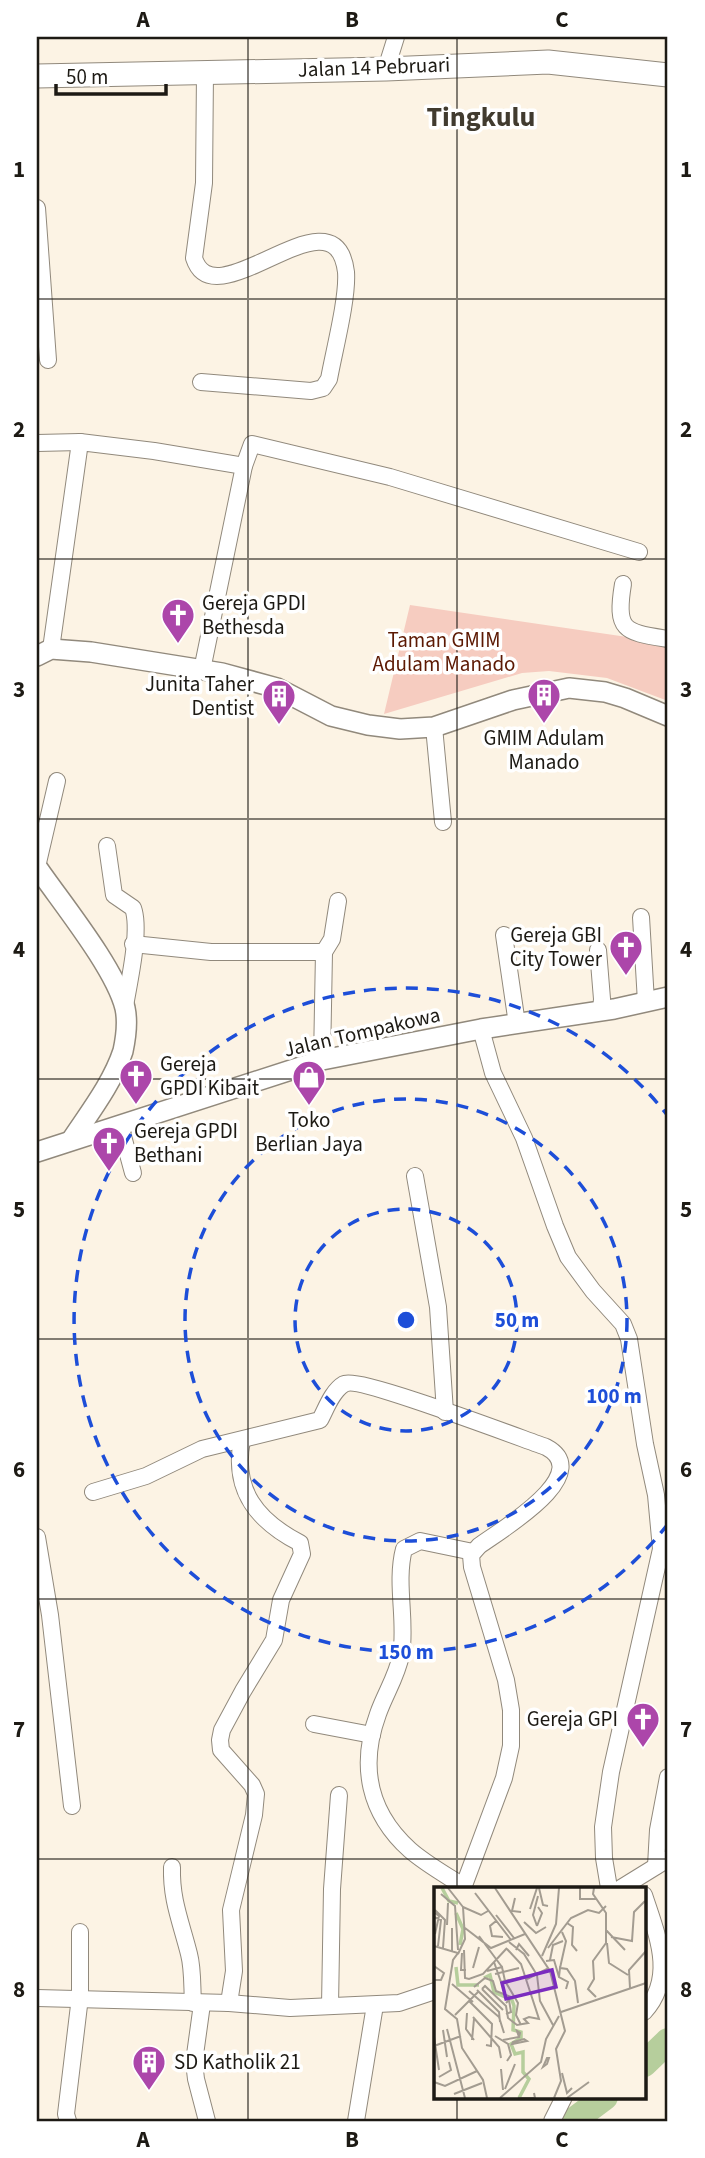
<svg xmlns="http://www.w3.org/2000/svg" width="705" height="2158" viewBox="0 0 705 2158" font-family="'Source Sans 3',sans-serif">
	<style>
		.green { fill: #f6ccc0 }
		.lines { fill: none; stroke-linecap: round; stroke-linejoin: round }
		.river { stroke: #b6ce9c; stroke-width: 26 }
		.minor-casing { stroke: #91897c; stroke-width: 18 }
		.tertiary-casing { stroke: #91897c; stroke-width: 22 }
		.secondary-casing { stroke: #91897c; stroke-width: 25 }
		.minor { stroke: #fff; stroke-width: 16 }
		.tertiary { stroke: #fff; stroke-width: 19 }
		.secondary { stroke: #fff; stroke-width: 23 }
		.grid { fill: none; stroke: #1d1a14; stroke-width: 2; stroke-opacity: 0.55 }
		.ring { fill: none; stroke: #1d4ed8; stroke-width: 3.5; stroke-dasharray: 12 9 }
		.labels { text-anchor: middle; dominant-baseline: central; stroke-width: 7; stroke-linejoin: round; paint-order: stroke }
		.street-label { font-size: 21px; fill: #1d1a14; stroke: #fff }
		.poi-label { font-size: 21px; fill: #1d1a14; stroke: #fff; text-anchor: start }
		.park-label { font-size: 21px; fill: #5c1903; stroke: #fff }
		.district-label { font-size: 28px; font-weight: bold; fill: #413b2f; stroke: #fff }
		.inset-river { fill: none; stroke: #b6ce9c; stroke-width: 3.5 }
		.inset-road { fill: none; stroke: #a39c91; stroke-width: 2 }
		.view { fill: #7b2cbf; fill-opacity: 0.15; stroke: #7b2cbf; stroke-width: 3.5 }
		.inset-edge { fill: none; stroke: #1d1a14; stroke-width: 3.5 }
		.centre { fill: #1d4ed8; stroke: #fff; stroke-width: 3.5 }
		.ring-label { font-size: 21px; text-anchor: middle; font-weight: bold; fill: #1d4ed8; stroke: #fff; stroke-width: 7; stroke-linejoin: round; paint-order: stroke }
		.neatline { fill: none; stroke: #1d1a14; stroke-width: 2.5 }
		.grid-label { font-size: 23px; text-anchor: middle; font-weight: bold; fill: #1d1a14 }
	</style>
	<rect width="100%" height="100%" fill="#fcf3e4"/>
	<polygon class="green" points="410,605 668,643 668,701 607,678 549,671 522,673 384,714"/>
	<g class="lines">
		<g class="river">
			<polyline points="644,2064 668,2041"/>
			<polyline points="573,2121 605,2097"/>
		</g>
		<defs>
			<g id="minor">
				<polyline points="386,69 396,37"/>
				<polyline points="37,208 48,360"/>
				<path d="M201,382L311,391L323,388L329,379C334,351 348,298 346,272C335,184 215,323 194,258L204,183L205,72"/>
				<polyline points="37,443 80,442"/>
				<path d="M623,584C615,632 625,632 668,639"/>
				<polyline points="51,649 80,442 154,451 244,466"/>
				<polyline points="202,670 244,466 252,444 390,477 639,552"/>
				<polyline points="434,727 443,822"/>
				<path d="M107,846L114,895L133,908C141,930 129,982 125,1006"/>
				<polyline points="37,867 57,781"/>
				<polyline points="641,917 646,1002"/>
				<polyline points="504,935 517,1024"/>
				<polyline points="133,944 211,952 324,952 332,939 338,901"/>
				<polyline points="598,950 602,999 601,1011"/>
				<polyline points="481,1029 493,1073 524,1138 555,1226 568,1257 593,1291 623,1324 629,1339 645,1444 656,1495 661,1549 611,1772 603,1827 604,1858 609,1888"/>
				<polyline points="322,1060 324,952"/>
				<polyline points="120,1125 133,1173"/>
				<polyline points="415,1176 438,1307 445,1412"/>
				<path d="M93,1492L146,1476L202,1449L320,1420C326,1409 332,1391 344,1384C358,1376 520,1438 546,1447C597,1474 499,1531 479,1546L471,1555L472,1567L506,1680L511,1710V1746L504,1778L463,1888"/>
				<polyline points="37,1537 50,1615 72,1806"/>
				<polyline points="314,1724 372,1735"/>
				<polyline points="656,1866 658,1830 668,1777"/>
				<path d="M172,1867C171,1900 181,1922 189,1954C193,1969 192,1987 193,2003"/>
				<path d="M463,1886C446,1875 426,1864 410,1850C369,1813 359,1766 378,1714C385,1694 397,1676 401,1655C407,1622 395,1583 404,1549L420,1541L473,1552"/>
				<polyline points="621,1888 668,1859"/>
				<path d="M644,1895C657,1935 676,1977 644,2012"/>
				<polyline points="37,1998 229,2003 290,2008 399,2003 435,1991"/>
				<path d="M229,2003L234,1971L231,1910L254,1815L256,1794L252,1785L221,1750L220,1740L222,1730L243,1691L274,1640L281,1600L302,1554L300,1543C257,1521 232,1490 242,1440"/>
				<polyline points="202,2004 194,2062 196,2079 207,2121"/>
				<polyline points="330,2006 332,1889 339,1795"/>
				<polyline points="68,2121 66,2114 80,1997 80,1932"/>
				<polyline points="356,2121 375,2005"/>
				<polyline points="552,2121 564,2097"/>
			</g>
			<g id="tertiary">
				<polyline points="37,656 51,649 91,652 222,673 277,688 331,716 368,725 400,729 434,727 513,700 569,688 605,692 625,698 668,716"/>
				<path d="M37,867C61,902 115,968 125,1008C128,1022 126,1037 123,1051C113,1082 90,1112 72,1139"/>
				<polyline points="37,1152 322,1060 481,1029 614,1009 668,997"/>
			</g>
			<polyline id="secondary" points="37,76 386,69 548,62 668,75"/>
		</defs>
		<use href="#minor" class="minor-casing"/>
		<use href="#tertiary" class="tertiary-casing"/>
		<use href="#secondary" class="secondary-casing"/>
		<use href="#minor" class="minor"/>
		<use href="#tertiary" class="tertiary"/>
		<use href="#secondary" class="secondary"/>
	</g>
	<path class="grid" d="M248,37V2121M457,37V1888M37,299H668M37,559H668M37,819H668M37,1079H668M37,1339H668M37,1599H668M37,1859H668M457,2097V2121"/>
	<g class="ring">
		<circle cx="406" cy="1320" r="111"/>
		<circle cx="406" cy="1320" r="221"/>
		<path d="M668 1524A332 332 0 1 1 668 1116"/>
	</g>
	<defs>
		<symbol id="church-pin" viewBox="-11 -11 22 30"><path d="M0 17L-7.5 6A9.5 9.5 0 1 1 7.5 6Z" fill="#ac46aa" stroke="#fff"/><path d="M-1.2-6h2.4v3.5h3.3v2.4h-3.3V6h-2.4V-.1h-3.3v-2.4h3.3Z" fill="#fff"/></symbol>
		<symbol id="building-pin" viewBox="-11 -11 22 30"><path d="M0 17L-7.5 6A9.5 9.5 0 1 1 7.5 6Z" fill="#ac46aa" stroke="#fff"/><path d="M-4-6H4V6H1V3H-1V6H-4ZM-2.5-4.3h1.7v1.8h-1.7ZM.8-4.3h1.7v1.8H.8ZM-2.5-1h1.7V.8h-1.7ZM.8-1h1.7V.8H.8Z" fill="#fff"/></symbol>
		<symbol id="shop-pin" viewBox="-11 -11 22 30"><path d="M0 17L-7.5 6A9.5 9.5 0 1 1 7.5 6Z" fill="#ac46aa" stroke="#fff"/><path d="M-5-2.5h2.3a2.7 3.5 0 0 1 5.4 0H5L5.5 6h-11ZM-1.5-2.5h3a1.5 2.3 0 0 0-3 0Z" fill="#fff"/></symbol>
	</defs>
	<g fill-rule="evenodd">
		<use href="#church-pin" x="159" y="596" width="38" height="52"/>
		<use href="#building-pin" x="525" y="676" width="38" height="52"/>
		<use href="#building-pin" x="260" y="677" width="38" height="52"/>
		<use href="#church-pin" x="607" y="928" width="38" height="52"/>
		<use href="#church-pin" x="117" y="1057" width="38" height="52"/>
		<use href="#shop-pin" x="290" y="1058" width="38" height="52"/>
		<use href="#church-pin" x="90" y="1124" width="38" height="52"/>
		<use href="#church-pin" x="624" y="1700" width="38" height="52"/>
		<use href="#building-pin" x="130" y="2043" width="38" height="52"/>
	</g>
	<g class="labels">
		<g class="street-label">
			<text transform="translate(374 67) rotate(-2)">Jalan 14 Pebruari</text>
			<text transform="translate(362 1032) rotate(-13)">Jalan Tompakowa</text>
		</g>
		<g class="poi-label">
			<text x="202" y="603">Gereja GPDI<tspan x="202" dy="24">Bethesda</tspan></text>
			<text x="254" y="684" text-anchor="end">Junita Taher<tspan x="254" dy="24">Dentist</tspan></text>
			<text x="544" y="738" text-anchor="middle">GMIM Adulam<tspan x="544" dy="24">Manado</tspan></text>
			<text x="602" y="935" text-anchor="end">Gereja GBI<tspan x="602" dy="24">City Tower</tspan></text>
			<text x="160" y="1064">Gereja<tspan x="160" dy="24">GPDI Kibait</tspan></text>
			<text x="309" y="1120" text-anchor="middle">Toko<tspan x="309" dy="24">Berlian Jaya</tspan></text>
			<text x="134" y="1131">Gereja GPDI<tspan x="134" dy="24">Bethani</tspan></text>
			<text x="618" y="1719" text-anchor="end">Gereja GPI</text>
			<text x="174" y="2062">SD Katholik 21</text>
		</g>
		<g class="park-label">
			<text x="444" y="640">Taman GMIM<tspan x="444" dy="24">Adulam Manado</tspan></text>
		</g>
		<g class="district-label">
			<text x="481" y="117">Tingkulu</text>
		</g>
	</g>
	<g transform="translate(434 1887)">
		<rect width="212" height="212" fill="#fcf3e4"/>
		<path class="inset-river" d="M8,1L15,14L24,16M22,26L29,42L26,58M22,80L24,98H45M50,91L56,88L60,105L78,113L80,119L79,143L87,145V151L77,157L81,167L89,165V185L95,192L85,211"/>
		<path class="inset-road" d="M14,1L29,20L31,52L24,67M61,1L116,84L131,144L122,162L127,194L120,211M105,1L109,18L114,19M146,1V12H162M160,1L159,7L172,26V56L159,74L160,92L154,102L162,110M41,6L77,53M7,7L21,19L24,63M81,11L78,24L87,25M29,20L47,28L54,24M96,22L103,1M1,23L11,33L9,61M1,26L5,29L1,47M62,28L80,51M0,30L7,33L4,59M62,34L56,39L58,49L69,50M90,35L102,46L112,40M133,36L139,40L138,58L143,64M13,38L14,16M103,39L99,28L104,9M103,39L108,26L104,20M18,41V64M31,41L57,61L91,47M172,43L191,63M45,49L68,80M177,50L198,54L200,25L211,14M75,55L90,67L103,88L106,114L119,138M173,56L175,76L194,88M0,59L24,66L19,73L11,122L23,132L28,161L49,193L53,211M114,61L137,31L154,23L165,26L172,19M30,63L31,91L35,92L49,87L73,61M82,63L85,57L95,69M28,66L27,83H32M108,69L122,37L125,1M116,73L119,58L129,54M112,74L120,73L125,90L134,95L132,102M60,75L67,95L71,94L84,116L82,128L87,138M0,79L10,86L7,93H0M39,81L45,60M126,81L132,54L128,45M53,84L68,80L71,94L90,90M61,87L85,81M125,90L126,81L133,82L141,94L144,116M93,92L115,81M18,97L39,115M40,100L51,91L59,94L62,104L77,110M196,101L195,83L212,64M48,102L51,99L72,119L74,131L83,138L94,136L90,132L95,130L105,132L87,77L73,62M48,102L69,123M43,103L65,125L66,135M35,104L51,118M35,114L58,137L57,159L52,158M51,118L65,130L70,146M127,125L212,96M33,126L32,142L40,153M72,127L77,125L75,113L72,116M21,128L44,105M39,130L65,160L67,171M13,142L31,211M9,143L13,170M61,149L74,157L77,168L73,174M0,150L5,183M90,152L93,154L78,157L79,155ZM38,153L40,132M69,153L85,150L83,144L86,146L85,150M0,159L27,149M115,171L113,177L109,180L113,171ZM67,182L69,203M128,186L133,206L138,201M5,190L17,183L15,175M0,195L11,199L43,184M71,202L81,177M20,207L48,196M66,211L107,175L112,152L125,129M84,211H101L100,206M133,211L155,195"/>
		<path class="view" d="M118,83L122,100L72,112L68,96Z"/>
		<rect width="212" height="212" class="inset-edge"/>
	</g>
	<circle cx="406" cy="1320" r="10" class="centre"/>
	<g class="ring-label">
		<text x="517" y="1327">50 m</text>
		<text x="614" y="1403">100 m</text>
		<text x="406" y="1659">150 m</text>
	</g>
	<rect width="705" height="2158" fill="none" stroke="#ffffff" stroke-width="77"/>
	<path d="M56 84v10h110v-10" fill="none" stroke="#1d1a14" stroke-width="3.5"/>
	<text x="66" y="84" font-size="21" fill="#1d1a14" stroke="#ffffff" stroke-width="5" paint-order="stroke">50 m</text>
	<rect x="38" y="38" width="628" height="2082" class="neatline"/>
	<g class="grid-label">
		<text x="143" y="27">A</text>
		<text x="352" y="27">B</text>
		<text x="562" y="27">C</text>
		<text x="19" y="177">1</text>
		<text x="686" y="177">1</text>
		<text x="19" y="437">2</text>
		<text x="686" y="437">2</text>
		<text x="19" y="697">3</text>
		<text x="686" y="697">3</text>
		<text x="19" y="957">4</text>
		<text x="686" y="957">4</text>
		<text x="19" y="1217">5</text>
		<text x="686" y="1217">5</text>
		<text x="19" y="1477">6</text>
		<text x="686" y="1477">6</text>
		<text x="19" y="1737">7</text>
		<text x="686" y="1737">7</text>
		<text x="19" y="1997">8</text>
		<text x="686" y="1997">8</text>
		<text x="143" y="2147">A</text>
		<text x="352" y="2147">B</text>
		<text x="562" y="2147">C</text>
	</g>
</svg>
